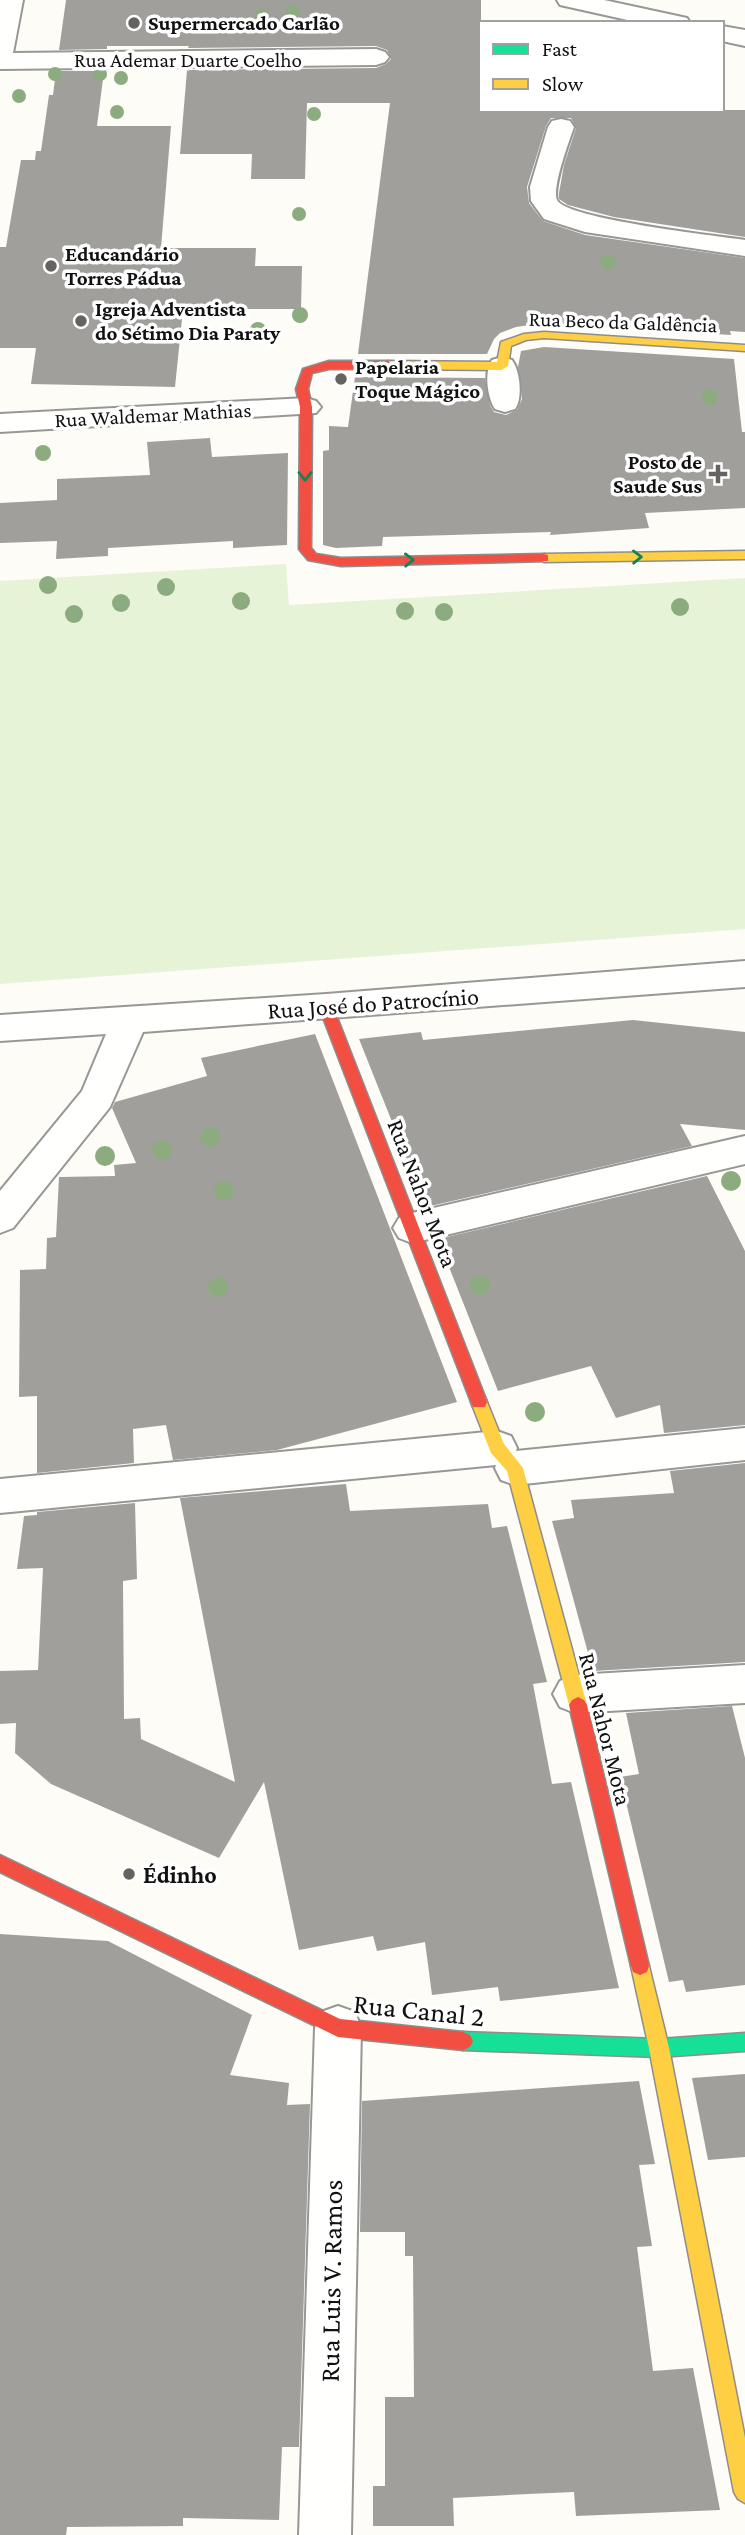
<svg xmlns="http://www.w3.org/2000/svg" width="745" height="2535" viewBox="0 0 745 2535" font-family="'Crimson Pro',serif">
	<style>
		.green { fill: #e7f3d7 }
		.building { fill: #a19f9c }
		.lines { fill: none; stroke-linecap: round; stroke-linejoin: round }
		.street-casing { stroke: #979795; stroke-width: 4 }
		.fast-casing { stroke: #8e8d8b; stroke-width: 3 }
		.slow-casing { stroke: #8e8d8b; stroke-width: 3 }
		.jam-casing { stroke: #8e8d8b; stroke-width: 3 }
		.street { fill: #fffffe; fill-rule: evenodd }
		.fast { fill: #16e098; fill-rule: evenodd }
		.slow { fill: #ffcf43; fill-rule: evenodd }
		.jam { fill: #f24e42; fill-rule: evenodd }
		.tree { fill: #8cac80 }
		.oneway { stroke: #14835b }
		.poi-dot { fill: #646362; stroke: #fff; stroke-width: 2.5 }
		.labels { text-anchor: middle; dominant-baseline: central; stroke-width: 7; stroke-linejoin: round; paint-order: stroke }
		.far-poi-label { font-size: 21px; font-weight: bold; fill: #111; stroke: #fff; text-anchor: start }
		.far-street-label { font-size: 21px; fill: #111; stroke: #fff }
		.street-label { font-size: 24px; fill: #111; stroke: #fff }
		.poi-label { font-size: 24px; font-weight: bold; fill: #111; stroke: #fff; text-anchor: start }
		.near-street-label { font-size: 28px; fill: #111; stroke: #fff }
	</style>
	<rect width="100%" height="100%" fill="#fdfcf7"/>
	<polygon class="green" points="286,564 289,605 745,578 745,929 0,984 0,581"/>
	<g class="building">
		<polygon points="66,0 481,0 481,110 745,110 745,237 614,217 568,205 559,199 559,193 564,165 576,128 571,118 551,118 546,126 527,187 529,203 543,221 585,235 745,258 745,332 730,331 731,335 544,323 516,327 500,333 494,339 487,354 358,354 390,103 307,103 305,179 251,179 252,154 180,154 187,70 376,68 386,64 391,59 387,50 376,46 188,48 189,46 107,46 107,49 59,50"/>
		<polygon points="56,71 104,71 97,126 171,126 161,248 256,248 255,266 302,266 301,309 183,309 175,387 31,384 36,348 0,348 0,247 6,247 21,160 35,160 36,151 41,151 49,95 53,95"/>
		<polygon points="544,347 734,359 742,432 745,432 745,508 645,513 649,528 550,535 551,532 383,537 382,546 336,548 323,545 323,451 329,450 329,426 348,427 355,377 485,378 490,405 494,412 506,415 517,410 522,399 518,367 521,351"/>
		<polygon points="210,438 212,457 288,453 287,545 233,548 233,541 108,548 108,556 56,559 57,541 0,543 0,503 57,500 57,479 150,475 147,442"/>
		<polygon points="633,1020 745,1032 745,1130 680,1124 692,1146 426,1207 359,1039 421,1032 423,1040"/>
		<polygon points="315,1034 457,1402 277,1450 173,1460 166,1425 133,1429 134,1463 37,1473 37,1396 19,1397 20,1270 46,1269 47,1238 56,1237 59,1177 115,1176 114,1165 136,1163 112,1108 115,1102 207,1076 201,1058"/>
		<polygon points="707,1176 745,1251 745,1425 664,1433 660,1405 616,1418 591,1366 498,1391 438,1239"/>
		<polygon points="745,1463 745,1662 593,1671 552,1521 574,1518 571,1500 674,1493 670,1471"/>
		<polygon points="346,1484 350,1511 488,1504 492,1528 507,1526 547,1682 533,1684 552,1784 571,1782 619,1988 500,2001 498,1987 432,1995 425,1942 377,1951 373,1936 299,1950 264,1782 219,1858 51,1784 15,1753 16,1723 0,1724 0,1671 38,1670 43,1568 17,1569 24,1516 37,1515 37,1512 135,1503 137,1579 123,1581 124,1719 140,1718 141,1739 235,1782 180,1498"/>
		<polygon points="732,1706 745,1758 745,1985 686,1992 683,1980 669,1982 620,1777 639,1774 626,1713"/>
		<polygon points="0,1934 108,1941 252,2015 230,2075 289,2083 287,2105 310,2104 299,2447 282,2447 279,2520 183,2518 183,2526 67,2527 66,2535 0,2535"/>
		<polygon points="745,2074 745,2157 708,2160 692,2078"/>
		<polygon points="639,2081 655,2164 639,2165 652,2246 637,2247 653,2371 693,2368 720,2510 576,2516 574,2492 528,2494 453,2498 454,2526 373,2526 373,2486 385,2486 385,2397 414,2397 413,2256 405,2256 405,2232 360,2232 362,2101"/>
	</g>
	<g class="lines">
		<defs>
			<g id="street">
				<polygon points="0,0 23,0 13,53 376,49 385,52 389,57 385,62 376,65 0,69"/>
				<polygon points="557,0 604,0 687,18 690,23 641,23 560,5"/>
				<polygon points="722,26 745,30 745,46 722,41"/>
				<path d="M561,119L570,121L574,127C569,142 552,186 557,200C566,219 718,236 745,240V256L585,232L544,219L531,201L530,187L548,127L552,121Z"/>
				<path d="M502,357L512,360C520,371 523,398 515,409L505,412L495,409C487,398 484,371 492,360Z"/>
				<polygon points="306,398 316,401 321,407 316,413 0,432 0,414"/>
				<polygon points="745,961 745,987 143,1032 110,1107 13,1228 0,1233 0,1191 82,1091 106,1034 0,1041 0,1015 326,994"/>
				<polygon points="745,1136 745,1164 412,1243 399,1238 393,1228 399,1218 412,1213"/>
				<polygon points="745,1428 745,1460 515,1485 501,1480 495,1468 496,1465 0,1513 0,1479 497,1431 511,1436 517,1448 516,1451"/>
				<polygon points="745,1665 745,1703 575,1713 560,1707 553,1694 560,1681 575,1675"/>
				<polygon points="338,2006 355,2012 361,2028 351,2535 299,2535 315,2028 321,2012"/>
			</g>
			<polygon id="fast" points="463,2032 659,2039 745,2033 745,2051 659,2057 463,2050 456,2047 453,2041 456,2035"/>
			<g id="slow">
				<polygon points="544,332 745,345 745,351 544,338 526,340 511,346 508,366 502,370 388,369 382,365 388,361 497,362 501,342 524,334"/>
				<polygon points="745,551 745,559 544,562 538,558 544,554"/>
				<polygon points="479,1395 485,1397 487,1402 504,1444 523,1468 587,1705 584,1710 578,1713 572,1710 569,1705 507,1471 491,1453 471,1402 473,1397"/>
				<polygon points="640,1957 647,1960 649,1966 669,2048 745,2438 745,2503 738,2499 734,2492 649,2048 631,1966 633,1960"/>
			</g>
			<g id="jam">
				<polygon points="329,361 388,361 394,365 388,369 329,369 312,373 308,389 312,407 311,548 316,554 341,558 544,554 548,555 548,561 341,566 308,560 299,549 300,407 296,389 303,369"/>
				<polygon points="326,1002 333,1007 487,1402 485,1407 473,1407 471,1402 319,1007"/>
				<polygon points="578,1697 584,1700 587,1705 649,1966 647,1972 640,1975 633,1972 631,1966 569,1705 572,1700"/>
				<polygon points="0,1855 340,2019 463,2032 470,2035 473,2041 470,2047 463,2050 338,2037 0,1872"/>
			</g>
		</defs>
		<use href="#street" class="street-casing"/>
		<use href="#fast" class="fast-casing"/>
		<use href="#slow" class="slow-casing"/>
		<use href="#jam" class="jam-casing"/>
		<use href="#street" class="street"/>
		<use href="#fast" class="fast"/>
		<use href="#slow" class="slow"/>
		<use href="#jam" class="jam"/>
	</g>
	<g class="tree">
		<circle cx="293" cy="12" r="7"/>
		<circle cx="261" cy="16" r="7"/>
		<circle cx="55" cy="74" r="7"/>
		<circle cx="100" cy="74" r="7"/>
		<circle cx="121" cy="78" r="7"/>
		<circle cx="19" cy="96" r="7"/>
		<circle cx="117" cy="112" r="7"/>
		<circle cx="314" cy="114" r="7"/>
		<circle cx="299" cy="214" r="7"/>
		<circle cx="608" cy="262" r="8"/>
		<circle cx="300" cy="315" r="8"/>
		<circle cx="258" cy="330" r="8"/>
		<circle cx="710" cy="397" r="8"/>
		<circle cx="43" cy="453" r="8"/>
		<circle cx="48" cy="585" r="9"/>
		<circle cx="166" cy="587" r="9"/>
		<circle cx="241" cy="601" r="9"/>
		<circle cx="121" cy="603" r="9"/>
		<circle cx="680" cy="607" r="9"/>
		<circle cx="405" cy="611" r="9"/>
		<circle cx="444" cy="612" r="9"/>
		<circle cx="74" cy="614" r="9"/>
		<circle cx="210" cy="1137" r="10"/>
		<circle cx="162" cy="1150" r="10"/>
		<circle cx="105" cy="1156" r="10"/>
		<circle cx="731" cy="1181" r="10"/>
		<circle cx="224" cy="1191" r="10"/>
		<circle cx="480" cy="1285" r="10"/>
		<circle cx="218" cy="1287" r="10"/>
		<circle cx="535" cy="1412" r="10"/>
	</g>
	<defs><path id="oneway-chevron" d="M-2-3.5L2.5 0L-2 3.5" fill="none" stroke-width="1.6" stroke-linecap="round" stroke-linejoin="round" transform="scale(1.75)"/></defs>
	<g class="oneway">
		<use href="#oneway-chevron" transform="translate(305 476) rotate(90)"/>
		<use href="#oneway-chevron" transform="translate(637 557) rotate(-1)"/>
		<use href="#oneway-chevron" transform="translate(409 560) rotate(-1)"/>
	</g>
	<g class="poi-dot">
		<circle cx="134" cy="23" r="7"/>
		<circle cx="51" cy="266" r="7"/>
		<circle cx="81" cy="321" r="7"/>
		<circle cx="341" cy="379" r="7"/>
		<path d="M714.5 463.5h7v7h7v7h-7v7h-7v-7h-7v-7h7z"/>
		<circle cx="129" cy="1874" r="7"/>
	</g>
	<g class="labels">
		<g class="far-poi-label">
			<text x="148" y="23">Supermercado Carlão</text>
			<text x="65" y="254">Educandário<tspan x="65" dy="24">Torres Pádua</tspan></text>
			<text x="95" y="309">Igreja Adventista<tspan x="95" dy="24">do Sétimo Dia Paraty</tspan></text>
			<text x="355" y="367">Papelaria<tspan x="355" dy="24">Toque Mágico</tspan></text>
			<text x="702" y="462" text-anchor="end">Posto de<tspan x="702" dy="24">Saude Sus</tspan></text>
		</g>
		<g class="far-street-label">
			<text x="188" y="60">Rua Ademar Duarte Coelho</text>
			<text transform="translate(623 322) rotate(2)">Rua Beco da Galdência</text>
			<text transform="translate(153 415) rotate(-3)">Rua Waldemar Mathias</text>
		</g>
		<g class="street-label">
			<text transform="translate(373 1003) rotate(-4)">Rua José do Patrocínio</text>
			<text transform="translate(423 1193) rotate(69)">Rua Nahor Mota</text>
			<text transform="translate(606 1729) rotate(76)">Rua Nahor Mota</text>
		</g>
		<g class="poi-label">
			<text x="143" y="1874">Édinho</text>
		</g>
		<g class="near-street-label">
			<text transform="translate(419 2010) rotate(6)">Rua Canal 2</text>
			<text transform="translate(331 2281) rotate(-89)">Rua Luis V. Ramos</text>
		</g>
	</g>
	<rect x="479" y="21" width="245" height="91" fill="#ffffff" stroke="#a0a0a0" stroke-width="2"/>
	<rect x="493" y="44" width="35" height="10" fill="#16e098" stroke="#a0a0a0" stroke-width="2"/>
	<text x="542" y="56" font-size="21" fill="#111111">Fast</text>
	<rect x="493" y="79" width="35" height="10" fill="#ffcf43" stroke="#a0a0a0" stroke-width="2"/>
	<text x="542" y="91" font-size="21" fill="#111111">Slow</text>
</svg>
